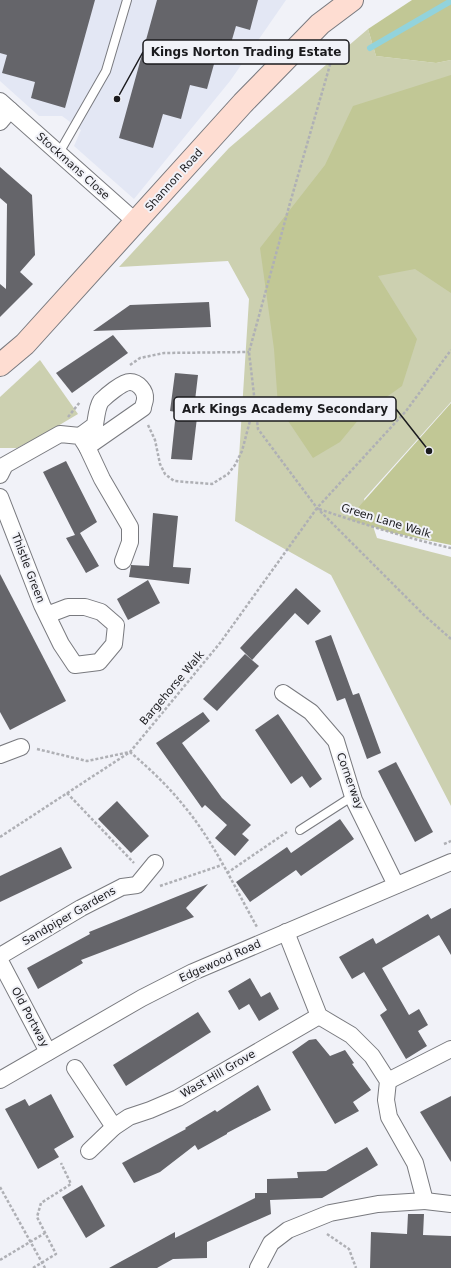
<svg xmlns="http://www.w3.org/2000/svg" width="451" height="1268" viewBox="0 0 451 1268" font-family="'DejaVu Sans',sans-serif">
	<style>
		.built { fill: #e3e7f4 }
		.green { fill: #ccd0b0 }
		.forest { fill: #c1c795 }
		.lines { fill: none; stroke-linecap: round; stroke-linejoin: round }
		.stream { stroke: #92d3dc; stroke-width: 6 }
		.building { fill: #65656a }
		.lane-casing { stroke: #797a7f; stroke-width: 10 }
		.street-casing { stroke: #797a7f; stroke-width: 18 }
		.secondary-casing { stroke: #797a7f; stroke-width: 24 }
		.path { stroke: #afb0b5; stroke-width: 2.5; stroke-dasharray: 3 2; stroke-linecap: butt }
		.lane { stroke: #fff; stroke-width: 8 }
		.street { stroke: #fff; stroke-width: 16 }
		.secondary { stroke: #feddd2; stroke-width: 22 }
		.labels { text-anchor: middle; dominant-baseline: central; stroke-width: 4; stroke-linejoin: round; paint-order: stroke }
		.street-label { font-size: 11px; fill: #1b1b1e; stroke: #f1f2f8 }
		.leader { fill: none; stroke: #1b1b1e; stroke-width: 1.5 }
		.callout-dot { fill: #1b1b1e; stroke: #f1f2f8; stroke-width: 1.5 }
		.callout { fill: #f1f2f8; stroke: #1b1b1e; stroke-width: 1.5 }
		.callout-label { font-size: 12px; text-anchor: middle; font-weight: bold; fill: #1b1b1e }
	</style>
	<rect width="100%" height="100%" fill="#f1f2f8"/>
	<polygon class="built" points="0,0 286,0 230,81 134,199 74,146 81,130 62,116 39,116 0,81"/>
	<g class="green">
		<polygon points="368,29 376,56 436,63 451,60 451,402 364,499 377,538 451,557 451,806 331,575 235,521 249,299 228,261 119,267 229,148"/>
		<polygon points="40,360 78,414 46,433 17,448 0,448 0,397"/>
	</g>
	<g class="forest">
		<polygon points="412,0 451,0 451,60 436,63 376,56 368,29"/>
		<polygon points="451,75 451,293 415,269 378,276 417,339 402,386 364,413 340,442 313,458 278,406 274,349 260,248 325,165 353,106"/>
		<polygon points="451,403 451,545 393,533 348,519"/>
	</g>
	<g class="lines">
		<polyline class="stream" points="370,48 451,1"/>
	</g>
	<g class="building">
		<polygon points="0,0 95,0 65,108 31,98 35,82 2,73 7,55 0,53"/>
		<polygon points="157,0 258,0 250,30 236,26 226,60 216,57 207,89 190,85 181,119 163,114 153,148 119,138"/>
		<polygon points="0,167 32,195 35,255 20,272 33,284 0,317 0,284 6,289 7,204 0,198"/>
		<polygon points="209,302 211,327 93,331 130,305"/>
		<polygon points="113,335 128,353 72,393 56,373"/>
		<polygon points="175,373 198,375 194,409 198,409 192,460 171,459 176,412 170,411"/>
		<polygon points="66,461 97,522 80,533 99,566 86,573 66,538 75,535 43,472"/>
		<polygon points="153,513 178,516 173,567 191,568 189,584 129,577 131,565 149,566"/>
		<polygon points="0,574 66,701 10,730 0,712"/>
		<polygon points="148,580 160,603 128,620 117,599"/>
		<polygon points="296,588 321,611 308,625 295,613 252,660 240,648"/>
		<polygon points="331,635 353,695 359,693 381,753 367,759 345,698 337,701 315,641"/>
		<polygon points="245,654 259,666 217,711 203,699"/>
		<polygon points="203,712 210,721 182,743 222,798 251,825 242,834 249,840 235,856 215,838 227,825 205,805 202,808 156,743"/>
		<polygon points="278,714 322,779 310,788 302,776 291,784 255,730"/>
		<polygon points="396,762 433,832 415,842 378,771"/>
		<polygon points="117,801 149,836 131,853 98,819"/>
		<polygon points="340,819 354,839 301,876 296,870 250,902 236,882 287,847 291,853"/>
		<polygon points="61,847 72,868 0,902 0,876"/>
		<polygon points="208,884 186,908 194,917 81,960 83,963 38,989 27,968 90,934 89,932"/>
		<polygon points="451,908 451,955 439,935 382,968 409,1015 419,1009 428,1025 418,1031 427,1046 406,1059 380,1015 387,1010 364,972 352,979 339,957 373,938 376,944 428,914 431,919"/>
		<polygon points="250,978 261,997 270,992 279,1009 259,1021 249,1004 239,1010 228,991"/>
		<polygon points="198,1012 211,1032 126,1086 113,1065"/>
		<polygon points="316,1039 330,1056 345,1050 354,1063 352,1064 371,1090 353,1102 359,1111 335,1124 292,1052 309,1040"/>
		<polygon points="258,1085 271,1110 227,1133 227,1134 198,1150 195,1145 160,1172 134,1183 122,1163 186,1129 185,1128 215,1110 217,1112"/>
		<polygon points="51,1094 74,1137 54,1149 59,1157 38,1169 5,1109 25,1099 29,1106"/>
		<polygon points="451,1096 451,1162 420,1112"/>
		<polygon points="367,1147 378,1165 322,1198 270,1200 271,1214 207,1242 207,1258 173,1259 157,1268 109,1268 175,1232 175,1238 255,1198 255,1193 267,1193 267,1179 298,1178 297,1172 326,1171"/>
		<polygon points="82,1185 105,1226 86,1238 62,1197"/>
		<polygon points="408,1214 424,1214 423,1235 451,1236 451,1268 370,1268 371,1232 407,1234"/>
	</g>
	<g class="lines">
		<defs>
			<g id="lane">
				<polyline points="59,153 106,71 127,0"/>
				<polyline points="300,830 353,796"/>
			</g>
			<g id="street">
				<polyline points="0,101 136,222"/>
				<polyline points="0,122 10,110"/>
				<path d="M80,436L95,425C96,419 97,407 101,401C106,396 122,382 130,382C138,382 146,391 145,399C145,402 143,405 143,408L87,447"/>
				<polyline points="0,475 5,465 60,434 80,436 87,447 102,479 130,527 130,542 123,561"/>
				<polyline points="0,497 42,605 61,644 75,665 99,662 114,644 116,625 101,612 85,607 68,607 47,615"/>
				<polyline points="283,693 311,712 336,741 354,800 396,885"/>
				<polyline points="0,755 21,747"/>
				<polyline points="0,956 81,908 122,887 137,885 155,863"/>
				<polyline points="0,961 48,1052"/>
				<polyline points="75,1068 114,1127"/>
				<polyline points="0,1080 142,998 193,972 451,862"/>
				<polyline points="388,1081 451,1049"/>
				<polyline points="89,1151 114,1127 129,1117 150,1110 178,1098 319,1016"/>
				<polyline points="425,1201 451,1204"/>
				<polyline points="258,1268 271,1243 288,1230 330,1213 378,1204 425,1201 415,1163 389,1117 386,1100 388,1081 372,1056 351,1035 319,1016 286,932"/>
			</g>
			<polyline id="secondary" points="0,365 25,344 243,103 320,24 352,0"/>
		</defs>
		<use href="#lane" class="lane-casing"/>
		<use href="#street" class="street-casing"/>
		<use href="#secondary" class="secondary-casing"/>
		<g class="path">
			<polyline points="327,45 332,58 290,203 249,352 258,429 317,508 424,615 451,639"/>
			<polyline points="130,365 140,358 164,353 249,352"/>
			<polyline points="68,417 80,402"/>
			<polyline points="148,425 155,440 160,464 165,474 174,481 212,484 228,474 235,465 242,451 255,402"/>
			<path d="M319,509C363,524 406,538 451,548"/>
			<path d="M37,749L87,761L130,752C149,768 168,786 184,806C214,842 234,886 257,927"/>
			<polyline points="67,793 134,863"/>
			<polyline points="0,837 130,752 220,643 317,508 406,411 451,350"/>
			<polyline points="444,844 451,841"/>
			<polyline points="227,873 287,832"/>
			<polyline points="160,886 222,865"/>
			<polyline points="0,1187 45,1268"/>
			<polyline points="327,1234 349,1249 356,1268"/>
			<polyline points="0,1260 45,1233"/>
			<polyline points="33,1268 56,1254 37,1217 41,1203 71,1184 61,1163"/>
		</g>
		<use href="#lane" class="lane"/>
		<use href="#street" class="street"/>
		<use href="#secondary" class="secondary"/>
	</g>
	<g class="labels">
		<g class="street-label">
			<text transform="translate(73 166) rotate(42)">Stockmans Close</text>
			<text transform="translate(174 180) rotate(-48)">Shannon Road</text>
			<text transform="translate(386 521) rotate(17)">Green Lane Walk</text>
			<text transform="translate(28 568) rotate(69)">Thistle Green</text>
			<text transform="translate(172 688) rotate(-50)">Bargehorse Walk</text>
			<text transform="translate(350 781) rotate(70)">Cornerway</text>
			<text transform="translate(69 916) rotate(-30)">Sandpiper Gardens</text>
			<text transform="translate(220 961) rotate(-24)">Edgewood Road</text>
			<text transform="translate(30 1017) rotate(62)">Old Portway</text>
			<text transform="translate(218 1074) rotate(-30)">Wast Hill Grove</text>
		</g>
	</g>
	<path class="leader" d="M117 99L143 52M429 451L396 409"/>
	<g class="callout-dot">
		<circle cx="117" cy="99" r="4"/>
		<circle cx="429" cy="451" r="4"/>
	</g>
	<g class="callout">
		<rect x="143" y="40" width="206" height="24" rx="4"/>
		<rect x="174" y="397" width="222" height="24" rx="4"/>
	</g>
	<g class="callout-label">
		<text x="246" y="56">Kings Norton Trading Estate</text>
		<text x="285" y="413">Ark Kings Academy Secondary</text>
	</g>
</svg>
